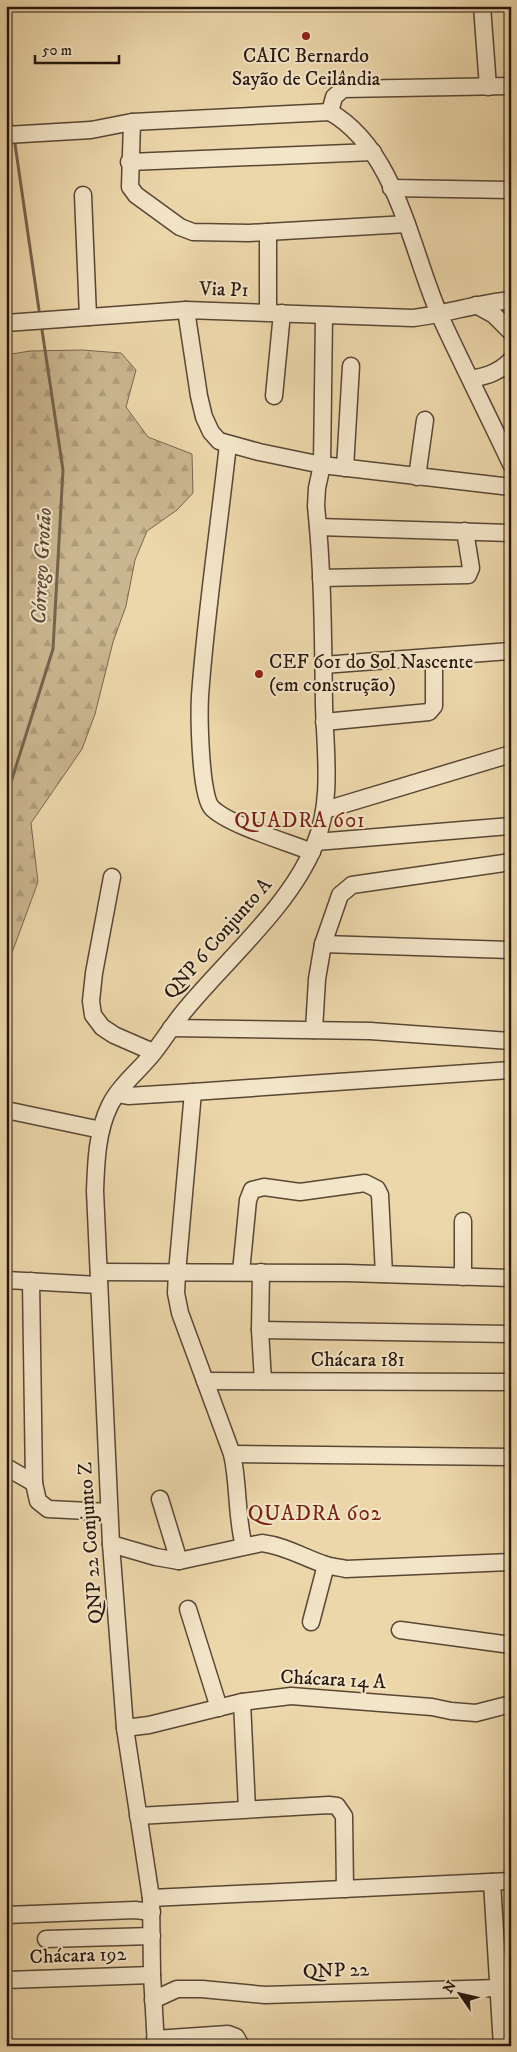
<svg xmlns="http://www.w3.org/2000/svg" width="517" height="2052" viewBox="0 0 517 2052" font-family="'IM FELL DW Pica',serif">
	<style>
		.forest { fill: url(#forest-firs); stroke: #78664f }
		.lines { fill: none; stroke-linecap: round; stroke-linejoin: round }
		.stream { stroke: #75634c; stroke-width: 3 }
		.minor-casing { stroke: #584735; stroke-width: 19 }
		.minor { stroke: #f3e5c8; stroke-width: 16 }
		.poi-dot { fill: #8f2418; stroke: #f3e5c8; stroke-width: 2 }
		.labels { text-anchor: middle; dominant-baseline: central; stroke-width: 4; stroke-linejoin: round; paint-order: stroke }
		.poi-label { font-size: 20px; fill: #26170e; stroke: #f3e5c8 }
		.street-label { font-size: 20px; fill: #26170e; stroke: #f3e5c8 }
		.water-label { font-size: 21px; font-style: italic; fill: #5a4a38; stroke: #f3e5c8 }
		.neighbourhood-label { font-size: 21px; letter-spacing: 1px; fill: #7a1f14; stroke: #f3e5c8 }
	</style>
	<defs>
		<pattern id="forest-firs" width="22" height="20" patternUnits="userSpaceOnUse" patternTransform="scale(1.25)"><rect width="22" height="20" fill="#cab690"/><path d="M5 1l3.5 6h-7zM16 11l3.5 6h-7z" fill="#ad9c7b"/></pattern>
	</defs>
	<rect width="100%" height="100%" fill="#ecd7ab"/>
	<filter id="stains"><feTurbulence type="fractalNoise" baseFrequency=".004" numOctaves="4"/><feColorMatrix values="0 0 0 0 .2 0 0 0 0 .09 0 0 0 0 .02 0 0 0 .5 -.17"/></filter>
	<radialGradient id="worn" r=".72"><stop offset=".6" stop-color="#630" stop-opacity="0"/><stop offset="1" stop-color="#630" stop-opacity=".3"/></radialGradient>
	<polygon class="forest" points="82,350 121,353 136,370 126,407 148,437 192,454 193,493 177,510 147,531 135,560 126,606 113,642 95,714 82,749 31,823 38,882 6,969 6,355 30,351"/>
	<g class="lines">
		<g class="stream">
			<polyline points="6,84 12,126"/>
			<polyline points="15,144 39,310"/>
			<polyline points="6,798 53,649 63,470 42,330"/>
		</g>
		<defs>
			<g id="minor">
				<polyline points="482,6 488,87"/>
				<path d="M330,112C397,150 411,251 440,316C463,366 488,415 511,464"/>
				<polyline points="330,112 334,97 343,89 511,86"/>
				<polyline points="132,122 130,187 136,195 180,227 193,232 249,233 407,224"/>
				<polyline points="6,135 91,130 132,122 330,112"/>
				<polyline points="129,162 373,152"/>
				<polyline points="391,188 511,190"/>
				<polyline points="83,195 88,317"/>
				<polyline points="268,232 268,312"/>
				<polyline points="476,305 494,315 511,332"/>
				<polyline points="186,310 199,396 204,417 211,432 219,441 259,452 322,465 511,487"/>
				<path d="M6,323L186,310L413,318C446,314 478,303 511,300"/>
				<path d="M471,379C487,376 500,372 511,360"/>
				<polyline points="274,396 282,313"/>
				<path d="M228,444C219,528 206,612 200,696C199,715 200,797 212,808C229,825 287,842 312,852"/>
				<polyline points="345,468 351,366"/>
				<polyline points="417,477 425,420"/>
				<polyline points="318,527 511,533"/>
				<polyline points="321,578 468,575 471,568 465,531"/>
				<polyline points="323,665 511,651"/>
				<polyline points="324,722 429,712 434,706 434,657"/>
				<polyline points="325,810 511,754"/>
				<polyline points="316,842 511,826"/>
				<polyline points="112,877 94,973 91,1001 93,1015 102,1027 114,1035 153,1052"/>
				<polyline points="323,944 511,950"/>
				<polyline points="171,1028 370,1031 511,1041"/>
				<polyline points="314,1030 317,979 323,944 340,895 352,885 511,862"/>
				<path d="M193,1092L177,1273L176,1293L180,1313L232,1454C239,1485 236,1516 244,1546"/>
				<polyline points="117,1094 128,1096 193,1092 511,1070"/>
				<polyline points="6,1110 101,1130"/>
				<polyline points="99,1272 346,1273 511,1278"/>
				<polyline points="241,1272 248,1200 252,1190 264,1187 300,1192 365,1183 377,1189 380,1195 384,1274"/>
				<polyline points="261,1272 260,1330 263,1381"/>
				<polyline points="463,1277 463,1221"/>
				<polyline points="6,1280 99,1285"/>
				<polyline points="31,1281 34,1483 38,1501 48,1509 109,1512"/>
				<polyline points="260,1330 511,1334"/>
				<polyline points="205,1381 511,1382"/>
				<polyline points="232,1454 511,1457"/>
				<polyline points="6,1467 34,1483"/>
				<polyline points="160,1499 179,1561"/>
				<path d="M111,1544L156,1557L179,1561L262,1543C286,1546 304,1558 326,1565C332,1567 339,1567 346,1569L511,1562"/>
				<polyline points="188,1609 219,1708"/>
				<polyline points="311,1622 326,1565"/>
				<polyline points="400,1630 511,1645"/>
				<polyline points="242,1702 247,1809"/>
				<polyline points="125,1728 149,1725 242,1702 291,1696 432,1707 451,1711 476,1713 511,1704"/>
				<polyline points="138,1816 329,1805 337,1806 344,1816 345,1889"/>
				<polyline points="492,1882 502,2046"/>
				<polyline points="151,1898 511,1881"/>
				<polyline points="6,1915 135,1910 152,1912"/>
				<polyline points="46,1939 152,1936"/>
				<polyline points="6,1980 152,1975"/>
				<polyline points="153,2000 177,1989 202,1989 265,1995 498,1988"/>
				<polyline points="155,2039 228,2034 236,2037 241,2046"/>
				<path d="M156,2046L152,1975L151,1898L125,1728L111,1544L95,1191C96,1162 97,1131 110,1105C120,1085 140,1070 154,1052C165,1038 174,1023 186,1009C227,959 291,905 315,844C333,800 325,751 324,705C323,639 323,572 316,506L317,488L322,465L324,316"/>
			</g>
		</defs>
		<use href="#minor" class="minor-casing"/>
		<use href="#minor" class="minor"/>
	</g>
	<g class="poi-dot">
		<circle cx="306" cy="36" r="5"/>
		<circle cx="259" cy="674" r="5"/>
	</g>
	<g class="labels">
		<g class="poi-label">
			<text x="306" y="56">CAIC Bernardo<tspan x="306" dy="23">Sayão de Ceilândia</tspan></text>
			<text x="269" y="662" text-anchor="start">CEF 601 do Sol Nascente<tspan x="269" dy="23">(em construção)</tspan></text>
		</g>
		<g class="street-label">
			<text transform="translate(224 290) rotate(2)">Via P1</text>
			<text transform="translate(218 939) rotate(-49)">QNP 6 Conjunto A</text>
			<text x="358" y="1360">Chácara 181</text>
			<text transform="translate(91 1543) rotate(-94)">QNP 22 Conjunto Z</text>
			<text transform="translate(333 1680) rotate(3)">Chácara 14 A</text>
			<text transform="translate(78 1956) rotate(-2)">Chácara 192</text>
			<text transform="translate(336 1971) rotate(-2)">QNP 22</text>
		</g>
		<g class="water-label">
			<text transform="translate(42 566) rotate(-87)">Córrego Grotão</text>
		</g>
		<g class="neighbourhood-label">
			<text x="300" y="821">QUADRA 601</text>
			<text x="315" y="1514">QUADRA 602</text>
		</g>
	</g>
	<rect width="517" height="2052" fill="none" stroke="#ecd7ab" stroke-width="25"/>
	<rect x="8" y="8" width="502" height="2037" fill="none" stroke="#26170e" stroke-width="2.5"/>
	<rect x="12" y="12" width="492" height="2027" fill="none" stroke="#26170e"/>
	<g transform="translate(460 1994) rotate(304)" stroke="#f3e5c8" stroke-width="4" paint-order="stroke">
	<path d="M0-4L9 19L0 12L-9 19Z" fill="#26170e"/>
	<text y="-8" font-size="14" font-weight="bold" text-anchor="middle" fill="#26170e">N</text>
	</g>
	<path d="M35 55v8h84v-8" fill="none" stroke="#26170e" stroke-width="2.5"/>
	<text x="42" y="55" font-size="15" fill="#26170e" stroke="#f3e5c8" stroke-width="4" paint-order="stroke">50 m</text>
	<rect width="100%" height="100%" filter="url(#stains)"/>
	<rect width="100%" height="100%" fill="url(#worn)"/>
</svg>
